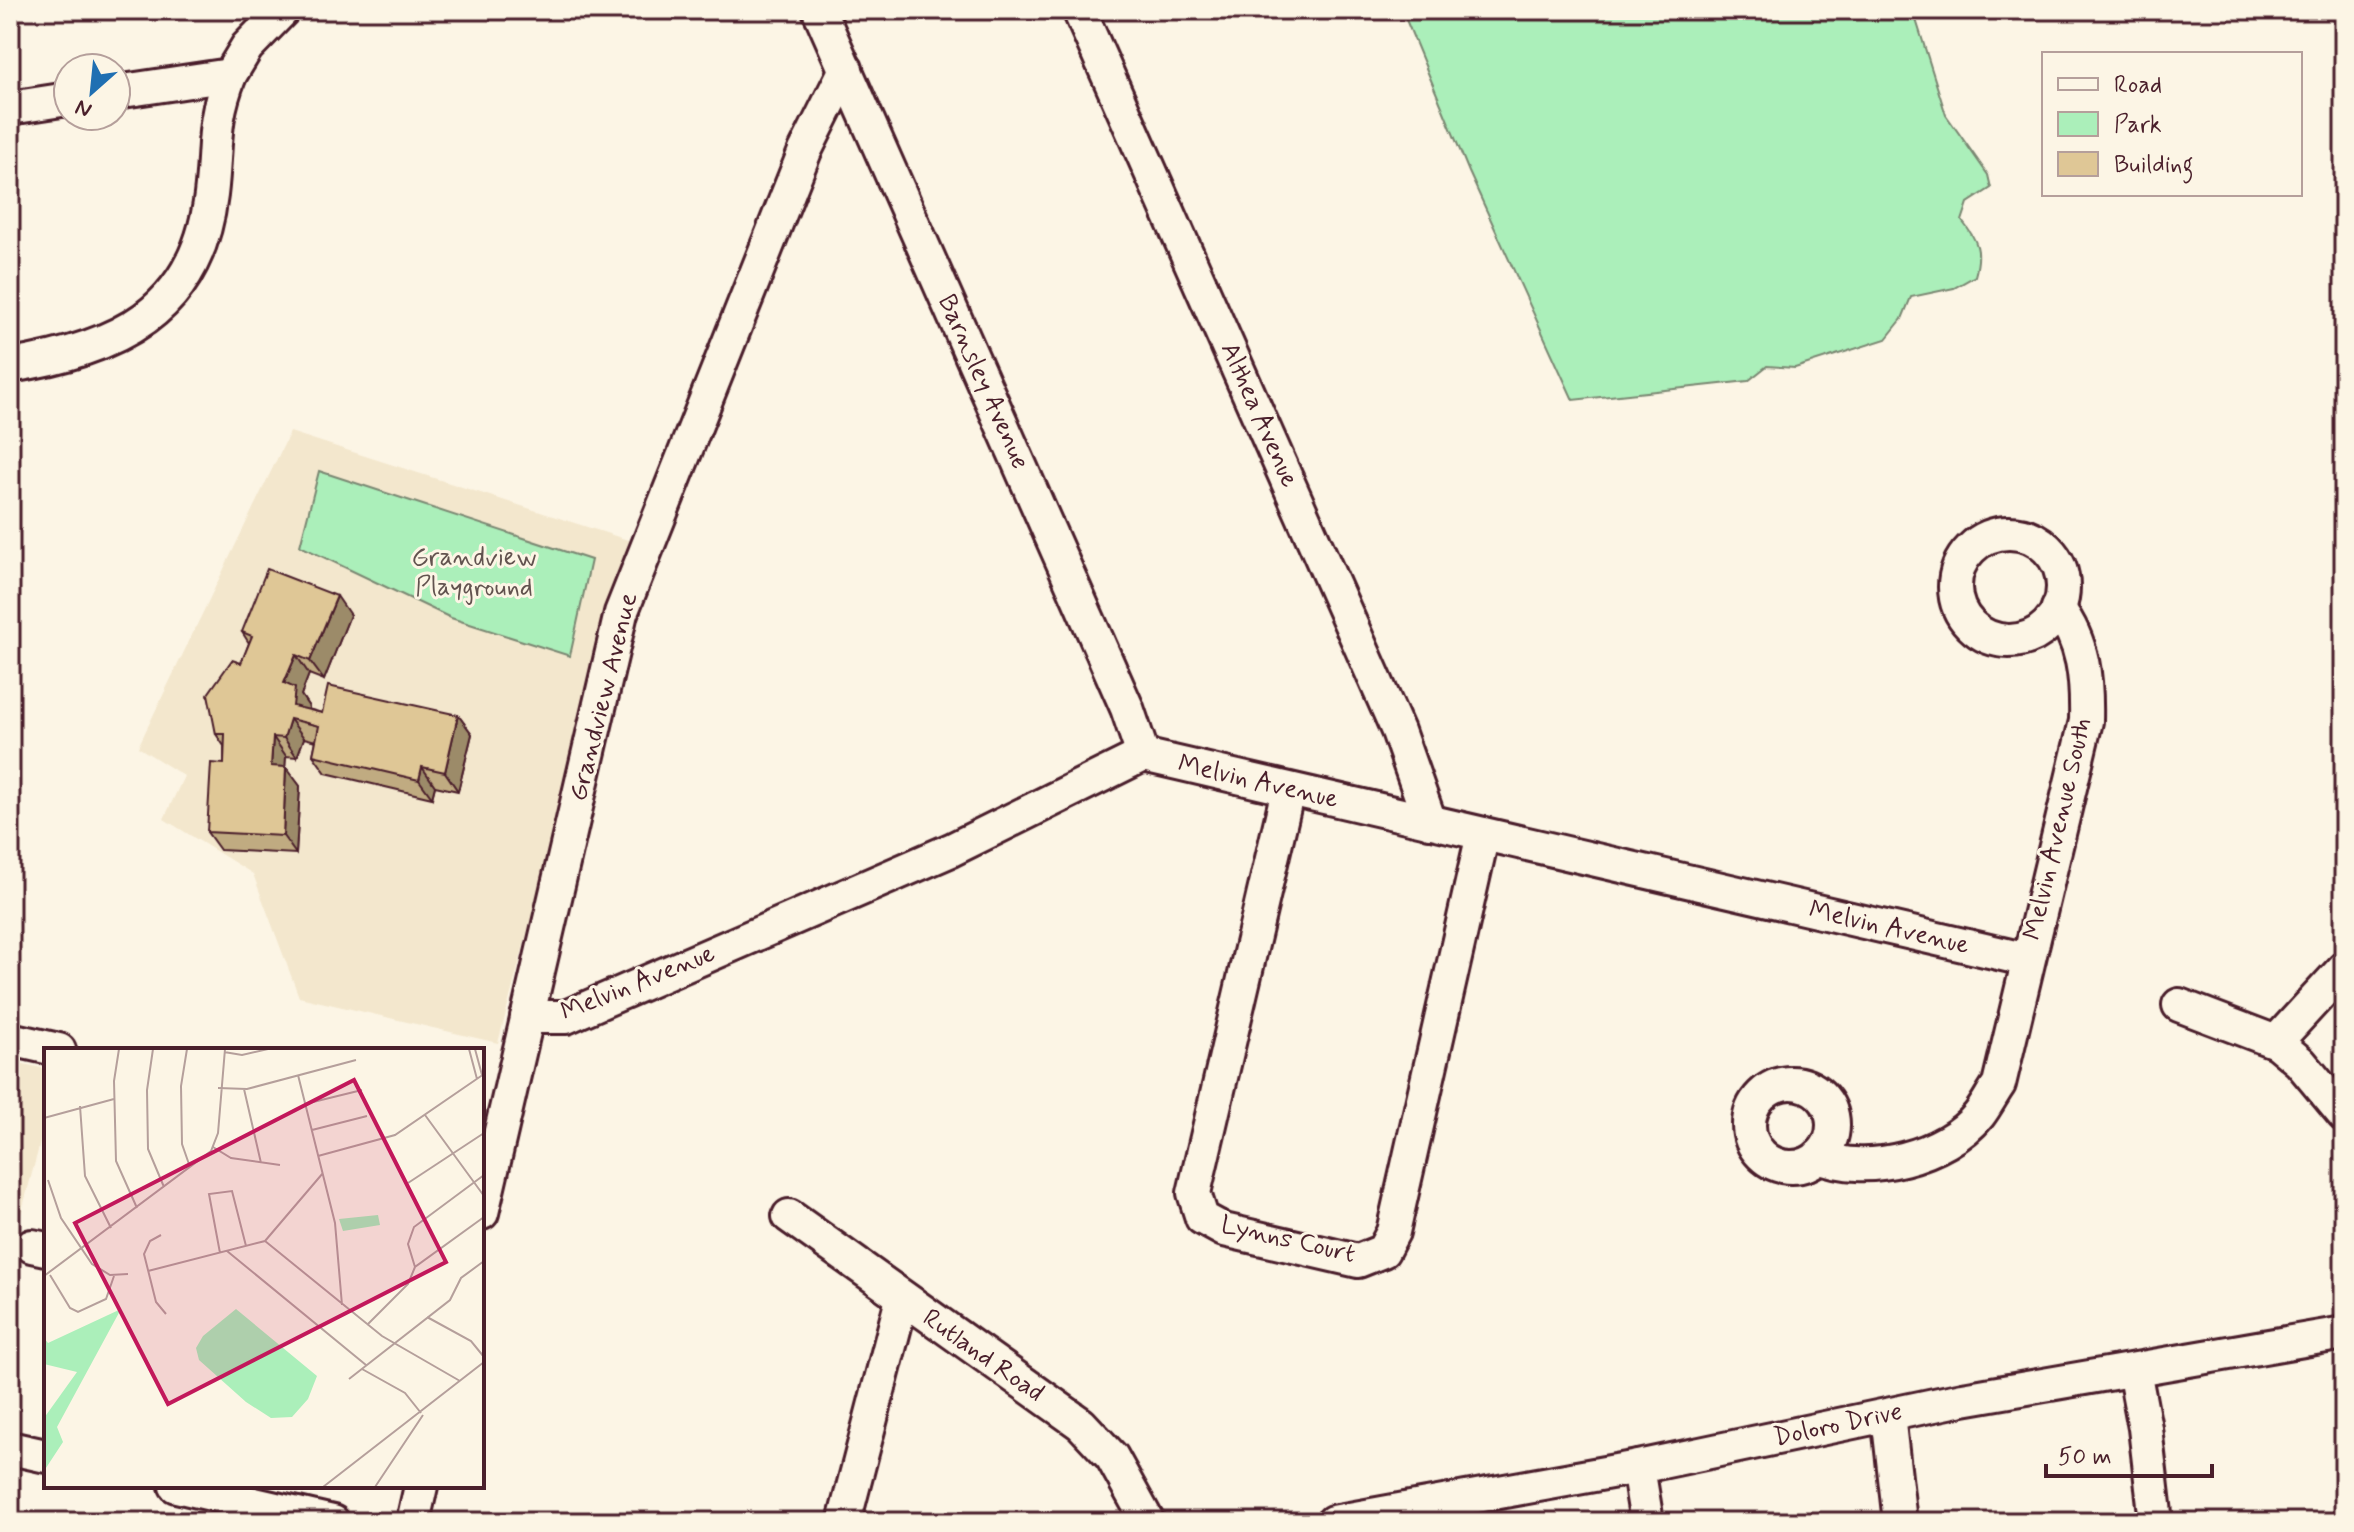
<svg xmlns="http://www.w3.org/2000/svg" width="2354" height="1532" viewBox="0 0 2354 1532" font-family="Mynerve,sans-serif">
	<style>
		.built { fill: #f3e7cd }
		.green { fill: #abefba; stroke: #7a8772; stroke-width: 2 }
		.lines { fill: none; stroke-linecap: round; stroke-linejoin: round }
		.minor-casing { stroke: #4a1f2b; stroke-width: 38 }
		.minor { stroke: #fcf5e5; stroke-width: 32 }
		.wall { fill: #c0ab81; stroke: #4a1f2b; stroke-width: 2 }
		.shaded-wall { fill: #9c8b69; stroke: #4a1f2b; stroke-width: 2 }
		.building { fill: #dfc796; stroke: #4a1f2b; stroke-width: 2 }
		.labels { text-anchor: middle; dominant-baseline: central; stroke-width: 6; stroke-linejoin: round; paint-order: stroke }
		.street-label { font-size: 26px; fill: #4a1f2b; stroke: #fcf5e5 }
		.park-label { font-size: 26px; fill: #62534f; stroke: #fcf5e5 }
		.inset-road { fill: none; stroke: #b59f9b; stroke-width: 2 }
		.view { fill: #c2185b; fill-opacity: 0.15; stroke: #c2185b; stroke-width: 4 }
		.inset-edge { fill: none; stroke: #4a1f2b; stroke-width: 4 }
	</style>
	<rect width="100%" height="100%" fill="#fcf5e5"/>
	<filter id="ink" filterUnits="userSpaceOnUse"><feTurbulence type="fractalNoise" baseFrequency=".0125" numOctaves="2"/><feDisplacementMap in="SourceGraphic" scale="16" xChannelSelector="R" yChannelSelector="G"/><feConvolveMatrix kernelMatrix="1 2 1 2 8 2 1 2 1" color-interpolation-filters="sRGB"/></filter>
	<g filter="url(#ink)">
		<g class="built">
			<polygon points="290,432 631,541 498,1043 299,997 253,874 164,819 184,776 138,747"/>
			<polygon points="10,1061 46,1069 46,1121 10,1255"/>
		</g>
		<g class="green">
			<path d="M1402,10H1913L1946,115L1988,175L1991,188L1968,203L1962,221C1978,241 1982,251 1975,276L1954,288L1911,297L1902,319L1886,339L1795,368L1767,366L1748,381L1573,400L1469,172Z"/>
			<polygon points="319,471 591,560 570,656 451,618 300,546"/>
		</g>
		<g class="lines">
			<defs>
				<g id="minor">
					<polyline points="819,10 1127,708 1143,755"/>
					<polyline points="1079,10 1398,731 1430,822"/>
					<polyline points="116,92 230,75 247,47 283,10"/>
					<polyline points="10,108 68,99"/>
					<path d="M10,366C115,349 197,313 211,195C217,146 211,124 230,75"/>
					<circle cx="2009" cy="587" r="54"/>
					<polyline points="1288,790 1194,1193 1202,1218 1224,1230 1358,1261 1383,1251 1393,1232 1483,834"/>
					<polyline points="2179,1005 2276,1042 2300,1062 2344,1115"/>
					<polyline points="527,1017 566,1017 951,850 1143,755 2028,960"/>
					<polyline points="10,1039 59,1050"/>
					<polyline points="2276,1042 2344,968"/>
					<circle cx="1791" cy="1125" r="42"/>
					<path d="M1819,1156C1866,1177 1946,1156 1979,1115C1986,1106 1992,1094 1999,1084L2086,721C2087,678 2084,643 2058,608"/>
					<polyline points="482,1213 621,613 805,151 846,69"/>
					<polyline points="789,1216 1081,1424 1112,1457 1148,1522"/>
					<polyline points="32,1246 46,1249"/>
					<polyline points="2134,1370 2145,1428 2156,1522"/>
					<polyline points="1888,1415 1900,1522"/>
					<polyline points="10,1448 46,1456"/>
					<polyline points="1638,1467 1647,1522"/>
					<polyline points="176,1486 333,1522"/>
					<polyline points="413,1522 421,1486"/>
					<polyline points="844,1522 902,1299"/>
					<polyline points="1333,1522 1638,1467 1963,1399 2344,1333"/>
				</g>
			</defs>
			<use href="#minor" class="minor-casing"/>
			<use href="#minor" class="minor"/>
		</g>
		<polygon class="wall" points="350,615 324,680 309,674 301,695 309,707 308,709 322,713 458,715 472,734 458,791 435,786 432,798 326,773 313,755 316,741 304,738 297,757 286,756 285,767 300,786 296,854 220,850 207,832 224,764 224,746 216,734 249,643 242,632"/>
		<g class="shaded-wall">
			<polygon points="337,596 350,615 324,680 310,661"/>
			<polygon points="296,655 309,674 301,695 309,707 307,723 293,706 284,683"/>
			<polygon points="458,715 472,734 458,791 445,772"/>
			<polygon points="290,719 304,738 297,757 284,738"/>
			<polygon points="273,737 286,756 284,785 271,766"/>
			<polygon points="286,767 300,786 296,854 283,836"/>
			<polygon points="422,767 435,786 432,798 419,780"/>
		</g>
		<polygon class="building" points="267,569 337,596 310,661 296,655 284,683 295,688 293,706 322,713 328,686 458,715 445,772 422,767 419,780 313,755 319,726 290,719 284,738 273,737 271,766 286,767 283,836 207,832 211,763 224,764 225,734 216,734 208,694 232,660 241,663 252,636 242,632"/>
	</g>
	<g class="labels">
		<g class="street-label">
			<text transform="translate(983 382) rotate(66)">Barnsley Avenue</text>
			<text transform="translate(1259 415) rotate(66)">Althea Avenue</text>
			<text transform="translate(604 697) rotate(-76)">Grandview Avenue</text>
			<text transform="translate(1258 782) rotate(13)">Melvin Avenue</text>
			<text transform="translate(2058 829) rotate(-77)">Melvin Avenue South</text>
			<text transform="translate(1889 928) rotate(13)">Melvin Avenue</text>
			<text transform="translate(638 983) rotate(-22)">Melvin Avenue</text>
			<text transform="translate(1288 1240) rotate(13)">Lynns Court</text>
			<text transform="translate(983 1356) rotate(35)">Rutland Road</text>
			<text transform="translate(1838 1425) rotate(-12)">Doloro Drive</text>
		</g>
		<g class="park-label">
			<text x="474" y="558">Grandview<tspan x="474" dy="30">Playground</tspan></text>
		</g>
	</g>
	<g transform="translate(44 1048)">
		<rect width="440" height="440" fill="#fcf5e5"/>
		<path d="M334,167L336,177L299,183L295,171ZM77,261L13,379L19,394L0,423V370L33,324L0,316V290L4,295ZM192,261L273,328L264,351L248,369L227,370L202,354L155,312L152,300L159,288Z" fill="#abefba"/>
		<path class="inset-road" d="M75,1L70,33L72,113L93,160M109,1L103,42L104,101L120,139M143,1L137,38L138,96L146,119M425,1L433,31M431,1L438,27M180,4L198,7L224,1M254,27L291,175L298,257M174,40L203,41L312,12M200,41L217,115M261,56L318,42M36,58L41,128L67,180M381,67L440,148M0,70L70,51M268,82L323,68M169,99L187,110L236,117M274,108L351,87L440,26M4,132L17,170L48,216L66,227L84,226M364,135L440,85M117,187L106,193L100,206L112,254L122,266M221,193L338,288L416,333M183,203L322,317M176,205L165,146L188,143L202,198M371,219L364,196L370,179L440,127M104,223L221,193L279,125M6,227L26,260L34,264L62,251L70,228M0,228L167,103L174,85L181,1M383,269L427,293L440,309M323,277L364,236L371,219L440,169M318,321L361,345L377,365M305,331L406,252L417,230L440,213M279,439L440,314M331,439L379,367"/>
		<path class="view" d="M310,32L402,214L124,356L31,175Z"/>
		<rect width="440" height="440" class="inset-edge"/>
	</g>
	<rect width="2354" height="1532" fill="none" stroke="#fcf5e5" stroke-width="40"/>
	<rect x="20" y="20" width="2314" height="1492" fill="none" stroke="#4a1f2b" stroke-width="3" filter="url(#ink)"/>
	<rect x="2042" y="52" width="260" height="144" fill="#fcf5e5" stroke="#b59f9b" stroke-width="2"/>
	<rect x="2058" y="78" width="40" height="12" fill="#fcf5e5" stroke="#b59f9b" stroke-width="2"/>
	<text x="2114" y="92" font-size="24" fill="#4a1f2b">Road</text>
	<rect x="2058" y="112" width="40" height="24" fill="#abefba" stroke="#b59f9b" stroke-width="2"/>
	<text x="2114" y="132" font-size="24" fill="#4a1f2b">Park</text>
	<rect x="2058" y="152" width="40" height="24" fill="#dfc796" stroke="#b59f9b" stroke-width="2"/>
	<text x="2114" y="172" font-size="24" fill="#4a1f2b">Building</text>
	<g transform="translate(92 92) rotate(207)"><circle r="38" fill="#fcf5e5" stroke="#b59f9b" stroke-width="2"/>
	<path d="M0-6L14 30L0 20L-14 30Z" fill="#1f6fb2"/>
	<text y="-12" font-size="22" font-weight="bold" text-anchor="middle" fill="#4a1f2b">N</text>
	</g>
	<path d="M2046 1464v12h166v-12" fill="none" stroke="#4a1f2b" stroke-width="4"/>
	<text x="2058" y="1464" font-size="24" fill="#4a1f2b" stroke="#fcf5e5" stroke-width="6" paint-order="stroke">50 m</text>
</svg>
